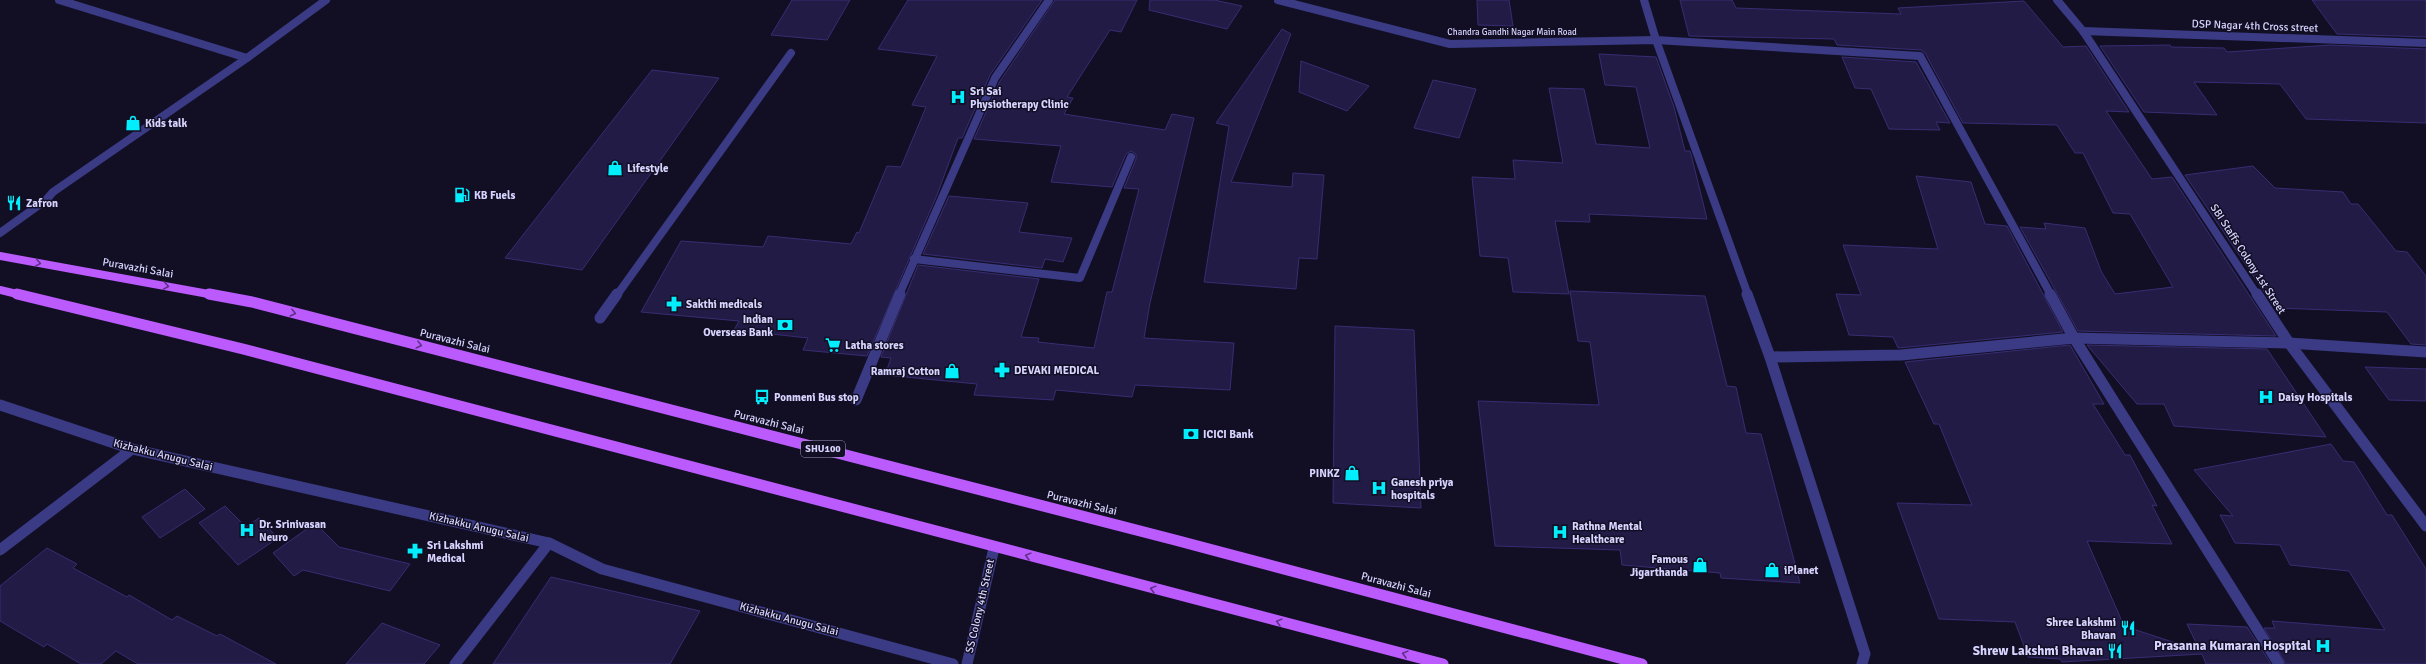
<svg xmlns="http://www.w3.org/2000/svg" width="2426" height="664" viewBox="0 0 2426 664" font-family="Signika,sans-serif">
	<style>
		.building { fill: #221b46; stroke: #382d72 }
		.lines { fill: none; stroke-linecap: round; stroke-linejoin: round }
		.minor-far1 { stroke: #3a3b84; stroke-width: 8 }
		.minor { stroke: #3a3b84; stroke-width: 11 }
		.major-far1 { stroke: #bb5bfe; stroke-width: 8 }
		.major { stroke: #bb5bfe; stroke-width: 11 }
		.oneway { stroke: #5e3187 }
		.labels { text-anchor: middle; dominant-baseline: central; stroke-width: 3; stroke-linejoin: round; paint-order: stroke }
		.far-street-label { font-size: 9px; fill: #d7d4ff; stroke: #120f25 }
		.shield { fill: #120f25; stroke: #9c99be; stroke-width: 1 }
		.shield-label { font-size: 10px; font-weight: bold; fill: #d7d4ff }
		.street-label { font-size: 11px; fill: #d7d4ff; stroke: #120f25 }
		.poi-label { font-size: 11px; font-weight: bold; fill: #d7d4ff; stroke: #120f25; text-anchor: start }
		.near-poi-label { font-size: 13px; font-weight: bold; fill: #d7d4ff; stroke: #120f25; text-anchor: end }
	</style>
	<rect width="100%" height="100%" fill="#120f25"/>
	<g class="building">
		<polygon points="792,0 850,0 827,40 771,35"/>
		<polygon points="908,0 1042,0 990,75 962,138 958,138 937,195 867,356 803,350 808,338 734,330 739,321 641,312 681,241 763,247 768,236 851,244 857,232 859,233 887,166 901,167 926,107 912,105 937,56 878,49"/>
		<polygon points="1055,0 1137,0 1121,32 1110,30 1067,97 1073,98 1064,114 1165,130 1172,114 1194,118 1150,303 1144,338 1234,343 1230,390 1135,385 1132,397 1056,390 1053,400 974,395 977,384 885,375 891,358 881,357 918,265 1039,279 1021,337 1039,338 1038,342 1094,348 1107,292 1112,292 1139,189 1124,188 1136,159 1136,154 1131,151 1126,154 1112,187 1051,182 1061,146 974,139 1000,81"/>
		<polygon points="1150,0 1214,0 1242,6 1227,29 1149,10"/>
		<polygon points="1477,0 1509,0 1513,26 1478,25"/>
		<polygon points="1680,0 1732,0 1736,8 1901,14 1898,8 2024,1 2063,47 2086,46 2129,112 2106,111 2152,179 2172,177 2276,336 2078,331 2020,227 2046,229 2044,223 2085,228 2101,271 2115,294 2173,287 2130,214 2113,213 2083,153 2075,153 2057,125 1963,123 1925,53 1921,50 1837,45 1834,39 1689,36"/>
		<polygon points="2312,0 2426,0 2426,37 2337,34"/>
		<polygon points="1282,29 1291,34 1231,182 1292,187 1293,173 1324,175 1317,259 1299,258 1296,289 1204,282 1229,126 1216,123"/>
		<polygon points="2170,45 2171,47 2224,48 2227,52 2330,45 2426,49 2426,123 2306,119 2280,84 2194,82 2217,115 2144,112 2100,46"/>
		<polygon points="1599,54 1656,57 1674,107 1685,151 1690,151 1691,154 1707,219 1589,214 1590,222 1555,221 1569,294 1513,292 1508,258 1480,256 1472,177 1515,179 1513,160 1563,163 1549,88 1584,89 1596,144 1650,148 1636,87 1605,85"/>
		<polygon points="1842,57 1916,62 1950,123 1936,122 1940,130 1889,129 1871,89 1855,88"/>
		<polygon points="1301,61 1369,86 1347,111 1299,92"/>
		<polygon points="652,70 719,78 582,270 505,258"/>
		<polygon points="1433,80 1476,89 1459,138 1414,128"/>
		<polygon points="2253,166 2275,188 2343,192 2351,204 2358,204 2396,251 2407,252 2426,276 2426,345 2411,344 2387,312 2275,308 2185,175"/>
		<polygon points="1916,176 1971,182 1985,224 2007,226 2063,332 1898,348 1893,337 1849,335 1836,294 1861,295 1843,245 1938,249"/>
		<polygon points="949,196 1028,203 1019,232 1072,238 1063,262 1045,259 1042,268 923,254"/>
		<polygon points="1570,291 1705,296 1727,386 1736,387 1746,433 1761,434 1800,583 1721,578 1720,573 1622,565 1620,550 1495,546 1478,401 1599,405 1590,342 1578,341"/>
		<polygon points="1335,326 1414,330 1421,508 1333,503"/>
		<polygon points="2070,345 2104,404 2093,404 2125,455 2130,455 2157,506 2152,505 2172,544 2087,541 2124,626 2200,651 2187,624 2247,627 2271,664 2206,664 2202,654 2062,662 2060,659 2028,657 2015,622 1939,619 1897,503 1972,505 1939,424 1934,424 1905,362"/>
		<polygon points="2087,345 2267,349 2326,437 2174,426 2164,404 2137,404"/>
		<polygon points="2365,367 2426,369 2426,401 2389,400"/>
		<polygon points="2331,444 2343,461 2354,462 2387,515 2392,515 2426,569 2426,664 2286,664 2264,628 2275,628 2272,621 2385,630 2349,571 2290,565 2280,545 2235,543 2220,515 2233,516 2194,470"/>
		<polygon points="185,489 205,509 160,538 142,517"/>
		<polygon points="225,506 246,527 259,518 278,538 238,565 199,523"/>
		<polygon points="315,523 339,547 410,564 390,591 303,570 294,576 273,553"/>
		<polygon points="47,548 77,564 73,568 127,597 129,595 172,620 177,616 217,636 220,634 276,664 138,664 116,651 101,664 81,664 47,644 44,647 0,621 0,586"/>
		<polygon points="551,577 700,611 670,664 493,664"/>
		<polygon points="382,623 440,645 424,664 346,664"/>
	</g>
	<g class="lines">
		<g class="minor-far1">
			<polyline points="59,0 247,58"/>
			<polyline points="1278,0 1450,44 1656,40 1920,56 2051,295"/>
			<polyline points="1644,0 1656,40 1748,295"/>
			<polyline points="2057,0 2083,31 2257,295"/>
			<polyline points="2083,31 2426,43"/>
			<polyline points="0,233 46,200 53,192 247,58 326,0"/>
			<polyline points="914,259 1080,278 1131,157"/>
			<polyline points="617,295 791,53"/>
			<polyline points="899,295 995,78 1049,0"/>
		</g>
		<g class="minor">
			<polyline points="1747,294 1770,357 1865,654 1862,664"/>
			<polyline points="2050,294 2074,338 2279,664"/>
			<polyline points="2257,294 2289,343 2426,526"/>
			<polyline points="600,318 617,294"/>
			<polyline points="1770,357 1901,355 2074,338 2289,343 2426,352"/>
			<polyline points="856,400 900,294"/>
			<polyline points="0,405 132,449 549,543 602,569 953,664"/>
			<polyline points="0,550 132,449"/>
			<polyline points="455,664 549,543"/>
			<polyline points="967,664 994,548"/>
		</g>
		<g class="major-far1">
			<polyline points="0,256 214,295"/>
			<polyline points="0,290 21,295"/>
		</g>
		<g class="major">
			<polyline points="17,294 243,349 1443,664"/>
			<polyline points="209,294 252,302 1175,540 1642,664"/>
		</g>
	</g>
	<defs><path id="oneway-chevron" d="M-2-3.5L2.5 0L-2 3.5" fill="none" stroke-width="1.6" stroke-linecap="round" stroke-linejoin="round"/></defs>
	<g class="oneway">
		<use href="#oneway-chevron" transform="translate(38 263) rotate(10)"/>
		<use href="#oneway-chevron" transform="translate(166 286) rotate(10)"/>
		<use href="#oneway-chevron" transform="translate(293 313) rotate(14)"/>
		<use href="#oneway-chevron" transform="translate(419 345) rotate(14)"/>
		<use href="#oneway-chevron" transform="translate(1028 556) rotate(-165)"/>
		<use href="#oneway-chevron" transform="translate(1153 589) rotate(-165)"/>
		<use href="#oneway-chevron" transform="translate(1279 622) rotate(-165)"/>
		<use href="#oneway-chevron" transform="translate(1405 654) rotate(-165)"/>
	</g>
	<defs>
		<symbol id="hospital-bare" viewBox="-9 -9 18 18"><path d="M-5-5h3v3.5h4V-5h3V5h-3V1.5h-4V5h-3Z" fill="#02eefd" stroke="#120f25" stroke-width="2.5" paint-order="stroke"/></symbol>
		<symbol id="shop-bare" viewBox="-9 -9 18 18"><path d="M-5-2.5h2.3a2.7 3.5 0 0 1 5.4 0H5L5.5 6h-11ZM-1.5-2.5h3a1.5 2.3 0 0 0-3 0Z" fill="#02eefd" stroke="#120f25" stroke-width="2.5" paint-order="stroke"/></symbol>
		<symbol id="fuel-bare" viewBox="-9 -9 18 18"><path d="M-5.5-6h7V0h2V4h1.3V-2.5L3-4.5l.8-.8L6-3V5H2.5V1h-1V6h-7ZM-4.2-4.7v3.2H.2V-4.7Z" fill="#02eefd" stroke="#120f25" stroke-width="2.5" paint-order="stroke"/></symbol>
		<symbol id="restaurant-bare" viewBox="-9 -9 18 18"><path d="M-5-6h1v4h1v-4h1v4h1v-4h1v5L-1.5 .5V6h-2V.5L-5-1ZM5-6V6H3V1.5H1.5Q1.5-4 5-6Z" fill="#02eefd" stroke="#120f25" stroke-width="2.5" paint-order="stroke"/></symbol>
		<symbol id="pharmacy-bare" viewBox="-9 -9 18 18"><path d="M-2-6h4v4h4v4h-4v4h-4v-4h-4v-4h4Z" fill="#02eefd" stroke="#120f25" stroke-width="2.5" paint-order="stroke"/></symbol>
		<symbol id="bank-bare" viewBox="-9 -9 18 18"><path d="M-6-4H6V4H-6ZM0-2.3a2.3 2.3 0 1 0 0 4.6a2.3 2.3 0 1 0 0-4.6Z" fill="#02eefd" stroke="#120f25" stroke-width="2.5" paint-order="stroke"/></symbol>
		<symbol id="supermarket-bare" viewBox="-9 -9 18 18"><path d="M-6-5.5h2.5l.6 2H6L4.5 2H-2.5L-4.4-4H-6ZM-1.5 3.2a1.3 1.3 0 1 0 .1 0ZM3 3.2a1.3 1.3 0 1 0 .1 0Z" fill="#02eefd" stroke="#120f25" stroke-width="2.5" paint-order="stroke"/></symbol>
		<symbol id="bus-bare" viewBox="-9 -9 18 18"><path d="M-5-6H5V4H4V6H2V4H-2V6H-4V4H-5ZM-3.5-4V0h7V-4ZM-3.5 1.2v1.5H-2V1.2ZM2 1.2v1.5H3.5V1.2Z" fill="#02eefd" stroke="#120f25" stroke-width="2.5" paint-order="stroke"/></symbol>
	</defs>
	<g fill-rule="evenodd">
		<use href="#hospital-bare" x="947" y="86" width="22" height="22"/>
		<use href="#shop-bare" x="122" y="112" width="22" height="22"/>
		<use href="#shop-bare" x="604" y="157" width="22" height="22"/>
		<use href="#fuel-bare" x="451" y="184" width="22" height="22"/>
		<use href="#restaurant-bare" x="3" y="192" width="22" height="22"/>
		<use href="#pharmacy-bare" x="663" y="293" width="22" height="22"/>
		<use href="#bank-bare" x="774" y="314" width="22" height="22"/>
		<use href="#supermarket-bare" x="822" y="334" width="22" height="22"/>
		<use href="#pharmacy-bare" x="991" y="359" width="22" height="22"/>
		<use href="#shop-bare" x="941" y="360" width="22" height="22"/>
		<use href="#bus-bare" x="751" y="386" width="22" height="22"/>
		<use href="#hospital-bare" x="2255" y="386" width="22" height="22"/>
		<use href="#bank-bare" x="1180" y="423" width="22" height="22"/>
		<use href="#shop-bare" x="1341" y="462" width="22" height="22"/>
		<use href="#hospital-bare" x="1368" y="477" width="22" height="22"/>
		<use href="#hospital-bare" x="236" y="519" width="22" height="22"/>
		<use href="#hospital-bare" x="1549" y="521" width="22" height="22"/>
		<use href="#pharmacy-bare" x="404" y="540" width="22" height="22"/>
		<use href="#shop-bare" x="1689" y="554" width="22" height="22"/>
		<use href="#shop-bare" x="1761" y="559" width="22" height="22"/>
		<use href="#restaurant-bare" x="2117" y="617" width="22" height="22"/>
		<use href="#hospital-bare" x="2312" y="635" width="22" height="22"/>
		<use href="#restaurant-bare" x="2104" y="640" width="22" height="22"/>
	</g>
	<g class="labels">
		<g class="far-street-label">
			<text x="1512" y="32">Chandra Gandhi Nagar Main Road</text>
		</g>
		<rect class="shield" x="801" y="441" width="44" height="16" rx="3"/>
		<g class="shield-label">
			<text x="823" y="449">SHU100</text>
		</g>
		<g class="street-label">
			<text transform="translate(2255 26) rotate(2)">DSP Nagar 4th Cross street</text>
			<text transform="translate(2248 259) rotate(57)">SBI Staffs Colony 1st Street</text>
			<text transform="translate(138 268) rotate(10)">Puravazhi Salai</text>
			<text transform="translate(455 341) rotate(14)">Puravazhi Salai</text>
			<text transform="translate(769 422) rotate(14)">Puravazhi Salai</text>
			<text transform="translate(163 455) rotate(14)">Kizhakku Anugu Salai</text>
			<text transform="translate(1082 503) rotate(14)">Puravazhi Salai</text>
			<text transform="translate(479 527) rotate(13)">Kizhakku Anugu Salai</text>
			<text transform="translate(1396 585) rotate(15)">Puravazhi Salai</text>
			<text transform="translate(980 606) rotate(-77)">SS Colony 4th Street</text>
			<text transform="translate(789 619) rotate(15)">Kizhakku Anugu Salai</text>
		</g>
		<g class="poi-label">
			<text x="970" y="91">Sri Sai<tspan x="970" dy="13">Physiotherapy Clinic</tspan></text>
			<text x="145" y="123">Kids talk</text>
			<text x="627" y="168">Lifestyle</text>
			<text x="474" y="195">KB Fuels</text>
			<text x="26" y="203">Zafron</text>
			<text x="686" y="304">Sakthi medicals</text>
			<text x="773" y="319" text-anchor="end">Indian<tspan x="773" dy="13">Overseas Bank</tspan></text>
			<text x="845" y="345">Latha stores</text>
			<text x="1014" y="370">DEVAKI MEDICAL</text>
			<text x="940" y="371" text-anchor="end">Ramraj Cotton</text>
			<text x="774" y="397">Ponmeni Bus stop</text>
			<text x="2278" y="397">Daisy Hospitals</text>
			<text x="1203" y="434">ICICI Bank</text>
			<text x="1340" y="473" text-anchor="end">PINKZ</text>
			<text x="1391" y="482">Ganesh priya<tspan x="1391" dy="13">hospitals</tspan></text>
			<text x="259" y="524">Dr. Srinivasan<tspan x="259" dy="13">Neuro</tspan></text>
			<text x="1572" y="526">Rathna Mental<tspan x="1572" dy="13">Healthcare</tspan></text>
			<text x="427" y="545">Sri Lakshmi<tspan x="427" dy="13">Medical</tspan></text>
			<text x="1688" y="559" text-anchor="end">Famous<tspan x="1688" dy="13">Jigarthanda</tspan></text>
			<text x="1784" y="570">iPlanet</text>
			<text x="2116" y="622" text-anchor="end">Shree Lakshmi<tspan x="2116" dy="13">Bhavan</tspan></text>
		</g>
		<g class="near-poi-label">
			<text x="2311" y="646">Prasanna Kumaran Hospital</text>
			<text x="2103" y="651">Shrew Lakshmi Bhavan</text>
		</g>
	</g>
</svg>
